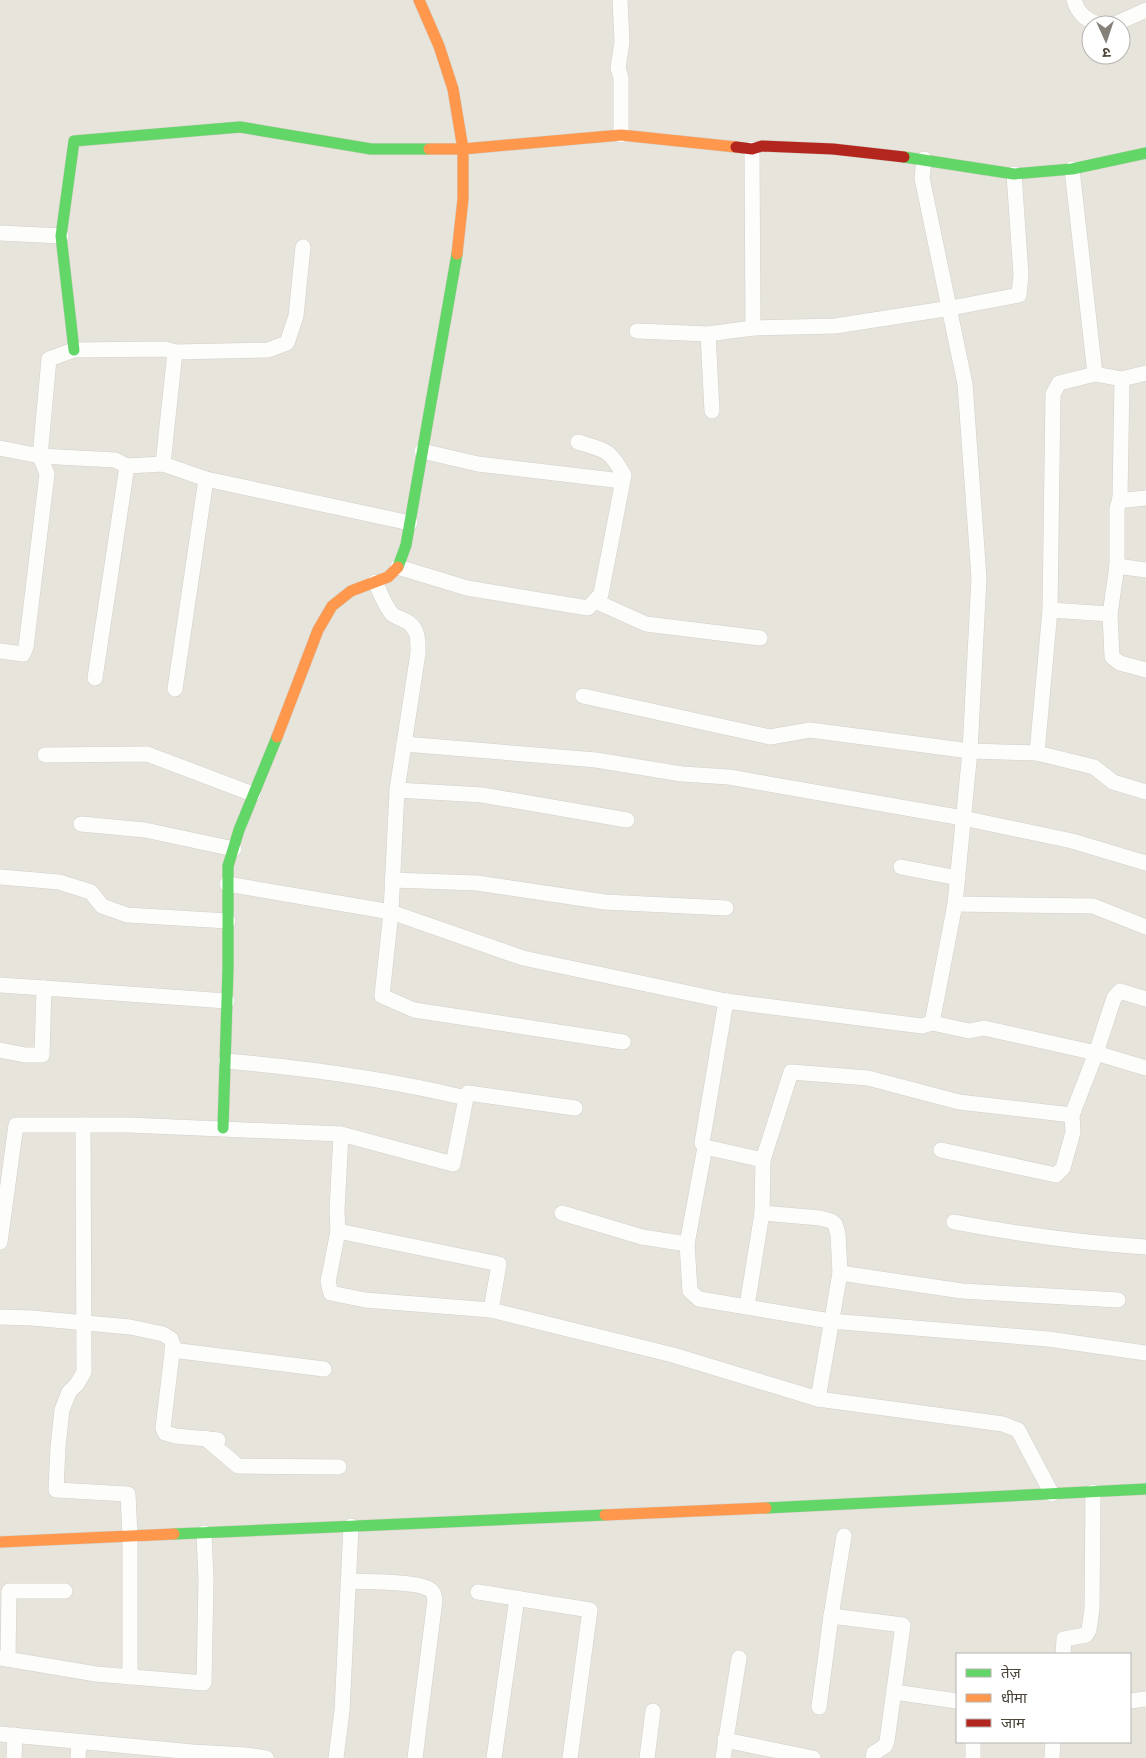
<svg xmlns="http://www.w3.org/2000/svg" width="1146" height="1758" viewBox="0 0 1146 1758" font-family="'Varela Round','Noto Sans Devanagari',sans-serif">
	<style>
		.residential { fill: #e7e4dc; fill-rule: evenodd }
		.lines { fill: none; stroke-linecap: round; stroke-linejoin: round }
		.street-casing { stroke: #d2d0cb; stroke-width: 16 }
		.fast-casing { stroke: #d3cfc5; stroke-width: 12 }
		.slow-casing { stroke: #d3cfc5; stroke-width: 12 }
		.jam-casing { stroke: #d3cfc5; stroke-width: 12 }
		.street { stroke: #fdfdfc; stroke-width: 15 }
		.fast { stroke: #63d668; stroke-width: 11 }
		.slow { stroke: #ff974d; stroke-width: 11 }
		.jam { stroke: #b3261e; stroke-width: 11 }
	</style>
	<rect width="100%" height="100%" fill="#f4f2ee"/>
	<path class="residential" d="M0,0H1146V1758H0ZM1091,25H1121V55H1091ZM957,1654H1130V1742H957Z"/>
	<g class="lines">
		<defs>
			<g id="street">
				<polyline points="620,0 622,42 618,68 621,78 621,135"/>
				<path d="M1074,0C1078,14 1086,20 1100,25"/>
				<polyline points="1104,25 1115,24 1146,10"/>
				<polyline points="752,149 753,328"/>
				<polyline points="924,159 922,178 965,384 979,578 970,751 955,904 932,1023"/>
				<polyline points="1072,169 1095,374"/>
				<polyline points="0,233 61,236"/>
				<polyline points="637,331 708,334 753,328 835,326 951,308 1019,295 1021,275 1014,174"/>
				<polyline points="708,334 712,411"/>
				<polyline points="1122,379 1120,498 1117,509 1117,566 1110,614 1112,657 1120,663 1146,670"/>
				<polyline points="0,448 40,456 115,460 127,466 163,464 206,479 410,523"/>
				<polyline points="422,451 478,464 622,481"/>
				<polyline points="163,464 175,352"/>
				<polyline points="1120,498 1127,500 1146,498"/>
				<polyline points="1117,566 1146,570"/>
				<path d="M398,567L467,588L588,608L601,594L624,475C609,449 607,451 578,442"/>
				<path d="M375,582C380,592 385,606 392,614C397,618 404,619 409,623C419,630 418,643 418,653L397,790L391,912L382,996L414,1010L623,1042"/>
				<polyline points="595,601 646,624 760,638"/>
				<polyline points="1050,610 1110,614"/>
				<polyline points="0,651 23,654 26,647 47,474 40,456 49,359 74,350 165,349 175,352 268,350 287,343 296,316 303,247"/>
				<polyline points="95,678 127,466"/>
				<polyline points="175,689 206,479"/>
				<polyline points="583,696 770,737 810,730 970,751 1037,753 1094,767 1113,782 1146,792"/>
				<polyline points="404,744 596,760 682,774 729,777 963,818 1072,841 1146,863"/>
				<polyline points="1037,753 1050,610 1053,394 1059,383 1095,374 1122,379 1146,373"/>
				<polyline points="45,755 147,754 253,794"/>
				<polyline points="397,790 482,795 627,820"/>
				<polyline points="81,824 145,830 234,849"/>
				<polyline points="901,867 958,878"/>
				<polyline points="0,877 59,882 91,892 102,906 127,915 228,921"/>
				<polyline points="392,880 477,883 605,902 726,908"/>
				<polyline points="227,884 391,912 523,958 726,1001 922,1026 932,1023 969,1031 984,1028 1096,1053 1146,1068"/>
				<polyline points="955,904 1093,906 1146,927"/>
				<polyline points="0,985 44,988"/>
				<polyline points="0,1050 25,1055 42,1055 44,988 227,1001"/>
				<polyline points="466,1098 468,1093 575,1108"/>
				<polyline points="83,1125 84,1372 77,1384 69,1392 62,1410 58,1447 56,1490 128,1494 130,1536 130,1677"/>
				<polyline points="341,1134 337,1210 338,1231 328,1282 331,1293 365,1300 491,1310 673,1355 818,1399 1003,1424 1018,1430 1052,1494"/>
				<polyline points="705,1147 763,1160"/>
				<polyline points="941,1150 1056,1175 1063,1168 1073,1132 1072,1115 1096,1053 1114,998 1120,991 1146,999"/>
				<polyline points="562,1213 642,1237 687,1244 705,1147 702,1143 726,1001"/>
				<polyline points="762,1213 820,1218 831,1221 835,1224 838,1234 840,1273 818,1399"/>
				<path d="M954,1222C1017,1234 1081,1243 1146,1247"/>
				<polyline points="338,1231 499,1264 491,1310"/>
				<path d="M0,1242L16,1125H129L341,1134L453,1164L466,1098C387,1079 307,1068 226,1061"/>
				<polyline points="687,1244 690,1291 699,1299 830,1321 1048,1339 1146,1353"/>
				<polyline points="840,1273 962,1291 1118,1300"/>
				<polyline points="747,1306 762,1213 763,1160 791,1072 868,1078 959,1102 1072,1115"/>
				<polyline points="0,1317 32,1318 130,1327 163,1334 171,1339 173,1345 163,1428 165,1433 176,1436 218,1440"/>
				<polyline points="172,1350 324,1369"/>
				<polyline points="205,1438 238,1466 339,1467"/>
				<polyline points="844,1536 831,1616 903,1625 887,1741 885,1746 874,1753 873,1758"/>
				<path d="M348,1581C366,1582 413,1581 427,1588C433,1590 434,1594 435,1600L415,1758"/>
				<polyline points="478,1592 590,1610 570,1758"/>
				<polyline points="1063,1654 1064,1639 1086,1635 1089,1630 1092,1609 1093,1492"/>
				<polyline points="0,1658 96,1674 204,1683 206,1580 204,1533"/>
				<polyline points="8,1659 9,1591 65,1591"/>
				<polyline points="894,1692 957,1701"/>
				<polyline points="1130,1701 1146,1699"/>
				<polyline points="819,1707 831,1616"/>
				<polyline points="0,1734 193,1752 246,1755 266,1758"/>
				<polyline points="725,1740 813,1758"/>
				<polyline points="14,1758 15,1735"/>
				<polyline points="78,1758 79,1742"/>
				<polyline points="336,1758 342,1711 351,1526"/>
				<polyline points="494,1758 517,1598"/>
				<polyline points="647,1758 653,1711"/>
				<polyline points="723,1758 739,1658"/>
				<polyline points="973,1758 973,1742"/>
				<polyline points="1052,1758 1053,1742"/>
			</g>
			<g id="fast">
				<polyline points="904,157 1014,174 1072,169 1146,153"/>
				<polyline points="74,350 61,236 74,141 240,127 371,149 429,149"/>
				<polyline points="398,567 406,545 457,254"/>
				<polyline points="223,1128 228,968 228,866 239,830 277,737"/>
				<polyline points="766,1508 1146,1489"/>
				<polyline points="174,1534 605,1515"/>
			</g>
			<g id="slow">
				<polyline points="419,0 439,46 453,89 463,149 463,199 457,254"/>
				<polyline points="429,149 463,149 621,135 736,147"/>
				<polyline points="277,737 318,630 332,606 351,591 388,577 398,567"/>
				<polyline points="605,1515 766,1508"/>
				<polyline points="0,1542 174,1534"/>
			</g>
			<polyline id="jam" points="736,147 752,149 762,146 833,149 904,157"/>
		</defs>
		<use href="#street" class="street-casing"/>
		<use href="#fast" class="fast-casing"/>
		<use href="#slow" class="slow-casing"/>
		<use href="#jam" class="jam-casing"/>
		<use href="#street" class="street"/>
		<use href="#fast" class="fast"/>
		<use href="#slow" class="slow"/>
		<use href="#jam" class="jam"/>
	</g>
	<rect x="956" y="1653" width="175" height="90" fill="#ffffff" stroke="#b7b4b0"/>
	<rect x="966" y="1669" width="25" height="8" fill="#63d668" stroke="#b7b4b0"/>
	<text x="1001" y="1678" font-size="15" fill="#4b4439">तेज़</text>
	<rect x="966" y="1694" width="25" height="8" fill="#ff974d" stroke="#b7b4b0"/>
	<text x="1001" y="1703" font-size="15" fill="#4b4439">धीमा</text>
	<rect x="966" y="1719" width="25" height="8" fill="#b3261e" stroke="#b7b4b0"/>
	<text x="1001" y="1728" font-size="15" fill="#4b4439">जाम</text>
	<g transform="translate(1106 40) rotate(177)"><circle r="24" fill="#ffffff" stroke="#b7b4b0"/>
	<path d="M0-4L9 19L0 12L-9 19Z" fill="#868178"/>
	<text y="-8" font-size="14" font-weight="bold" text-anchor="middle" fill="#4b4439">उ</text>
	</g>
</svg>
